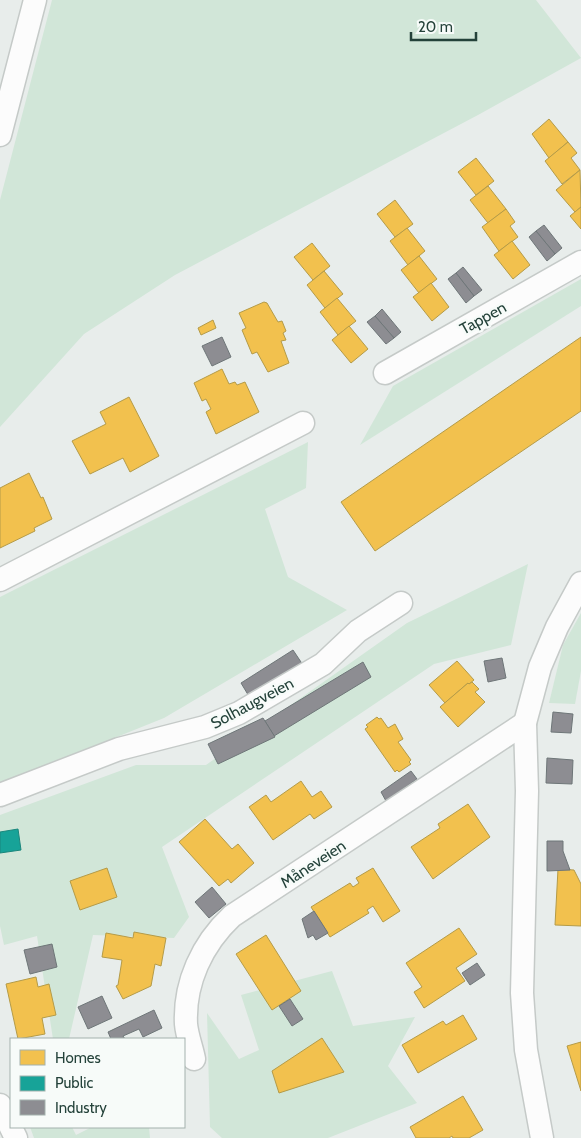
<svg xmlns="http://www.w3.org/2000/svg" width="581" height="1138" viewBox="0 0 581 1138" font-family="Cabin,sans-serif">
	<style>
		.green { fill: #d1e6d8 }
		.homes { fill: #f2c14e; stroke: #b49b48 }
		.public { fill: #17a398; stroke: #1b867c }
		.industry { fill: #8d8d92; stroke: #6e7678 }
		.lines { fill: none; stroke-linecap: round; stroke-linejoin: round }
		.street-casing { stroke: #c5cac8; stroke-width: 25 }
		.street { stroke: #fcfcfc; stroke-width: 22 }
		.labels { text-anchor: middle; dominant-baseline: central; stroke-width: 5; stroke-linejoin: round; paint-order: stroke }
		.street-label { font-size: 16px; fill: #24423a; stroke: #f7fbf9 }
	</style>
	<rect width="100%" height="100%" fill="#e8edeb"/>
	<g class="green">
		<polygon points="52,0 536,0 581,58 478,115 175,275 84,334 0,427 0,200"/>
		<polygon points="581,279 581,306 360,445 393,386"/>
		<polygon points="308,442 306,488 265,509 288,577 347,610 164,718 0,784 0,597"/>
		<polygon points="528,564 511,645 434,664 162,847 189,917 174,938 93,935 69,1039 53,1039 37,936 4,945 0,926 0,815 136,765 206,765 407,623"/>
		<polygon points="581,613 581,671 575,704 549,703 563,645"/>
		<polygon points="332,971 353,1026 415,1017 388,1066 417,1103 328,1138 222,1138 210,1127 207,1013 239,1059 259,1050 241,995"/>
		<polygon points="30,1127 72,1127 76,1135 92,1127 149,1127 150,1138 34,1138"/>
	</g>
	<g class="homes">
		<polygon points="549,119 568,142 549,158 532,134"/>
		<polygon points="568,142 577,153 571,158 580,170 562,184 545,161"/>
		<polygon points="476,158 494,181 476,195 458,172"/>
		<polygon points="580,170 581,207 575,212 556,190"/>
		<polygon points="488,186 506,209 488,223 470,200"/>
		<polygon points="395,200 413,224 395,237 377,214"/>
		<polygon points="581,207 581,229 570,216"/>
		<polygon points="506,209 515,222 510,226 518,237 499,251 482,227"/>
		<polygon points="407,228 425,251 408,265 390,241"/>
		<polygon points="512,241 530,265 513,279 494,255"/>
		<polygon points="312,243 330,266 313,280 294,257"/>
		<polygon points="419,256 437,279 419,293 401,270"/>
		<polygon points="324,271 343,294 325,308 307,285"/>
		<polygon points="431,283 449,307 432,321 413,297"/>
		<polygon points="337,298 356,321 338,335 320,312"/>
		<polygon points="264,302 267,303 278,322 282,321 286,331 283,333 286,340 281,341 289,363 268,372 257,352 252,354 242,330 246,328 239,313"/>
		<polygon points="213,320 216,328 201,335 198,328"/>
		<polygon points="349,326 368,349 351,363 332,340"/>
		<polygon points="581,337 581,411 375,551 341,502"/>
		<polygon points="222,369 229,384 235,382 237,385 245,382 259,412 216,434 206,412 211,409 206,399 202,401 194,383"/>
		<polygon points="129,397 159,456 130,472 123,458 90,474 72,441 106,424 100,412"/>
		<polygon points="29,473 41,498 43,497 52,519 34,528 35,531 0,548 0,488"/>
		<polygon points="457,661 474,680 469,684 468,683 445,703 429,685"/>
		<polygon points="472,682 479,689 475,692 485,702 458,727 440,707 468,683 469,684"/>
		<polygon points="377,717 379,719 381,718 388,728 395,724 403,739 398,742 411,760 409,762 411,764 399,772 397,770 395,772 365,729 368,727 366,725"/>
		<polygon points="301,781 312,797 321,791 332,807 314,819 310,814 273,840 249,807 266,795 271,802"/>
		<polygon points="468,804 490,837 433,879 411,847 440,828 438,824"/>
		<polygon points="205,819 232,849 238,844 254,863 231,883 228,879 219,886 179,842"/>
		<polygon points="107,868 117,897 80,910 70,881"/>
		<polygon points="373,868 400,911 383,922 373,906 367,910 369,913 330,937 311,907 350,883 353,887 359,883 356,878"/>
		<polygon points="558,869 574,870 581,884 581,926 555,925"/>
		<polygon points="459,928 477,954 456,968 465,981 424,1008 414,992 422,987 406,963"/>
		<polygon points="134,932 166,938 161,966 155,964 151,986 123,999 116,986 118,985 122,960 102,957 106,933 133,938"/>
		<polygon points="266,935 301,991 272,1010 236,954"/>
		<polygon points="36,977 38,987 49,984 56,1015 42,1018 45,1034 18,1039 6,984"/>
		<polygon points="463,1015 477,1039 418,1073 402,1045 443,1021 446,1025"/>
		<polygon points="322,1038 344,1072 279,1093 272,1071"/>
		<polygon points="581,1042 581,1091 567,1046"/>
		<polygon points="463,1096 483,1130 469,1138 453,1138 452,1136 449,1138 416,1138 410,1127"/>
	</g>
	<polygon class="public" points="18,829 21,850 0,853 0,832"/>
	<g class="industry">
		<polygon points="544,225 562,248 555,254 536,231"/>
		<polygon points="536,231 555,254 547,261 529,237"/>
		<polygon points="463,267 482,290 474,296 456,273"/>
		<polygon points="456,273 474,296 466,303 448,279"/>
		<polygon points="382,309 401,332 394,338 375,316"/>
		<polygon points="375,316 394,338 386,344 367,322"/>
		<polygon points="222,337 231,357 212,366 202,346"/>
		<polygon points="293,650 303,665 250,698 241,683"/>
		<polygon points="502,658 506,678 488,682 484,661"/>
		<polygon points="363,662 371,677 274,736 265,721"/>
		<polygon points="553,712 573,714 571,733 551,732"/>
		<polygon points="263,718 275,737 218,764 208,744"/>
		<polygon points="547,758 573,760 572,784 546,783"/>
		<polygon points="411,771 417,779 386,801 381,792"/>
		<polygon points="547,841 563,841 563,851 570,870 547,871"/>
		<polygon points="212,887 226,904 209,918 195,902"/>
		<polygon points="314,911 328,933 316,940 313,935 308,938 302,919"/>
		<polygon points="52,944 57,967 30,974 24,950"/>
		<polygon points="477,963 485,975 470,985 462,973"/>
		<polygon points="102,996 112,1018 88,1029 78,1007"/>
		<polygon points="290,999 303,1019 292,1026 279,1006"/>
		<polygon points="154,1010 162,1028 143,1037 139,1029 123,1036 125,1039 111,1039 108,1032"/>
	</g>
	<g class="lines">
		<defs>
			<g id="street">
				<polyline points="0,135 35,0"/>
				<polyline points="385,373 581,262"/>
				<polyline points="0,580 303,423"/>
				<polyline points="0,795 119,749 205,727 239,713 323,664 358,631 401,603"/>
				<path d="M194,1059C192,1048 187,1036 186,1024C184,983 202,944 232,916L525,723"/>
				<polyline points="0,1105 16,1138"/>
				<polyline points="542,1138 526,1050 522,993 527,791 525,723 540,667 557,627 581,583"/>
			</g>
		</defs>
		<use href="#street" class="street-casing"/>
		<use href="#street" class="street"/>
	</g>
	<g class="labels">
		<g class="street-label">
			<text transform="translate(483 318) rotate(-29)">Tappen</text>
			<text transform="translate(252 703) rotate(-28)">Solhaugveien</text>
			<text transform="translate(313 864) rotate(-33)">Måneveien</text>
		</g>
	</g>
	<rect x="10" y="1038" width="175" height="90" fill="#f7fbf9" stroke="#a3b1ad"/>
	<rect x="20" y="1050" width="25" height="15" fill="#f2c14e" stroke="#a3b1ad"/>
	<text x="55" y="1063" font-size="15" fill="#24423a">Homes</text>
	<rect x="20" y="1076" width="25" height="15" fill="#17a398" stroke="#a3b1ad"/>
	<text x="55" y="1088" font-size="15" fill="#24423a">Public</text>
	<rect x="20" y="1100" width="25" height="15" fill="#8d8d92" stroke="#a3b1ad"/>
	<text x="55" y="1113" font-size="15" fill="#24423a">Industry</text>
	<path d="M411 32v8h65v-8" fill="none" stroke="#24423a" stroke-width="2.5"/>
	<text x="418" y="32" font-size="15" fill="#24423a" stroke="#f7fbf9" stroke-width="4" paint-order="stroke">20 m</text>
</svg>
